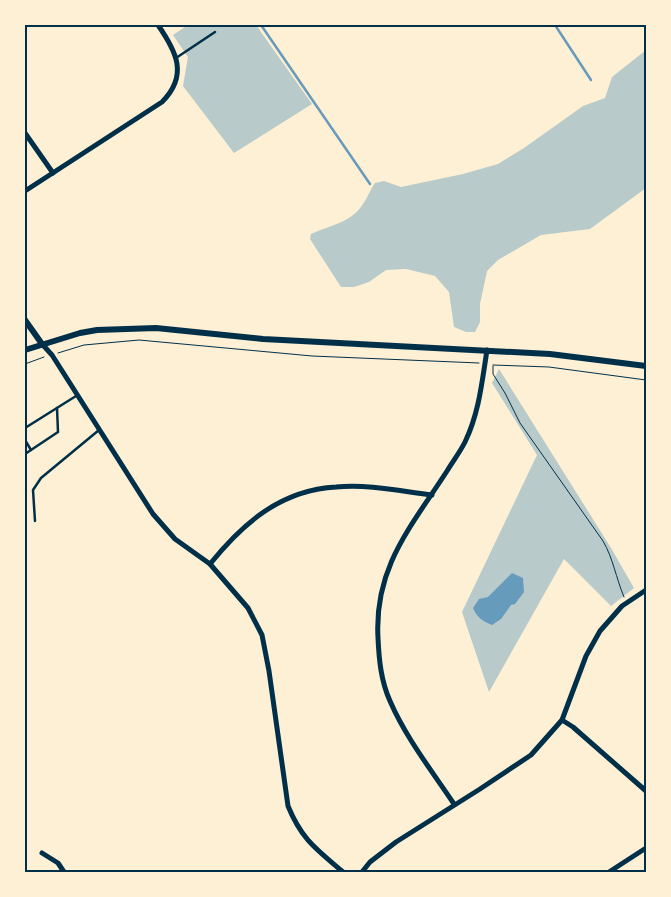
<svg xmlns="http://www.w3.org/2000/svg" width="671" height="897" viewBox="0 0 671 897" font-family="Commissioner,sans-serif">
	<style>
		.green { fill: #b9caca }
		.water { fill: #669bbc }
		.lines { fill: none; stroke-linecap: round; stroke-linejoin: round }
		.stream { stroke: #669bbc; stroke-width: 2.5 }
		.path { stroke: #003049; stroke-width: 1 }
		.service { stroke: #003049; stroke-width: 2.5 }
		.minor { stroke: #003049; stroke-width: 5 }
		.tertiary { stroke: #003049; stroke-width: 6 }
		.neatline { fill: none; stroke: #003049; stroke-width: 2 }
	</style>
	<rect width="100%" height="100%" fill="#fdf0d5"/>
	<g class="green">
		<polygon points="188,25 256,25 312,104 234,153 183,86 188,57 173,35"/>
		<path d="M646,50V188L590,229L541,235L498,260L487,271L480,304V322L475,332H466L454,327L449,292L435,276L406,269L386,270L369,282L354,287H341L310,239L311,234C330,225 351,223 363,204C368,197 370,190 375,183L384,181L401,187L463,174L498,164L524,148L583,106L605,98L612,77Z"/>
		<polygon points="499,369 611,548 634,588 611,606 564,559 489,692 462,612 537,455 492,383"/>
	</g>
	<path class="water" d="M512,573L523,578L524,592L515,604L511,605L501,619L492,625C482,621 477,617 473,608L479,599L488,597Z"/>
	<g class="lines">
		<g class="stream">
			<polyline points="261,25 370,184"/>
			<polyline points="555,25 591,80"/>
		</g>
		<g class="path">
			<polyline points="58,353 84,345 139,340 312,356 479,363"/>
			<polyline points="25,364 44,357"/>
			<polyline points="493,365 549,367 646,380"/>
			<path d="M493,366V374L505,393L520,423L603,541C613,558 616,578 624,597"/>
		</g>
		<g class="service">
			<polyline points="176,58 215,32"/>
			<polyline points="25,428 76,396"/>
			<polyline points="25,440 31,450"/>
			<polyline points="25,454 58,432 57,408"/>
			<polyline points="35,521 33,490 41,478 99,430"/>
		</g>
		<g class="minor">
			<polyline points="25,133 53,173"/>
			<path d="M25,191L162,102C189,75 176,51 158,25"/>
			<path d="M42,344L52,355L153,514L175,539L210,564L248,608L262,635L269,671L288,806C302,840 316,849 343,872"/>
			<path d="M210,564C243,523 281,490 336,487C368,484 400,491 432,495"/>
			<polyline points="562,720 573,727 646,791"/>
			<path d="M454,804C432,771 406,738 390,701C381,681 379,660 378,638C374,567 411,527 447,471C453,461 460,452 465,442C479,413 482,382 487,350"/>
			<polyline points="42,853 58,863 64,872"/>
			<polyline points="362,872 370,862 396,842 480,789 531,755 562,720 586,656 600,631 622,606 646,590"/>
			<polyline points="609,872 646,848"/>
		</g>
		<g class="tertiary">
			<polyline points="25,320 42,344"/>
			<polyline points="25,350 80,333 97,330 156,328 263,339 550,354 646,366"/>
		</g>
	</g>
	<rect width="671" height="897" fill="none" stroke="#fdf0d5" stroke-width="52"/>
	<rect x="26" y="26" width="619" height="845" class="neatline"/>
</svg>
